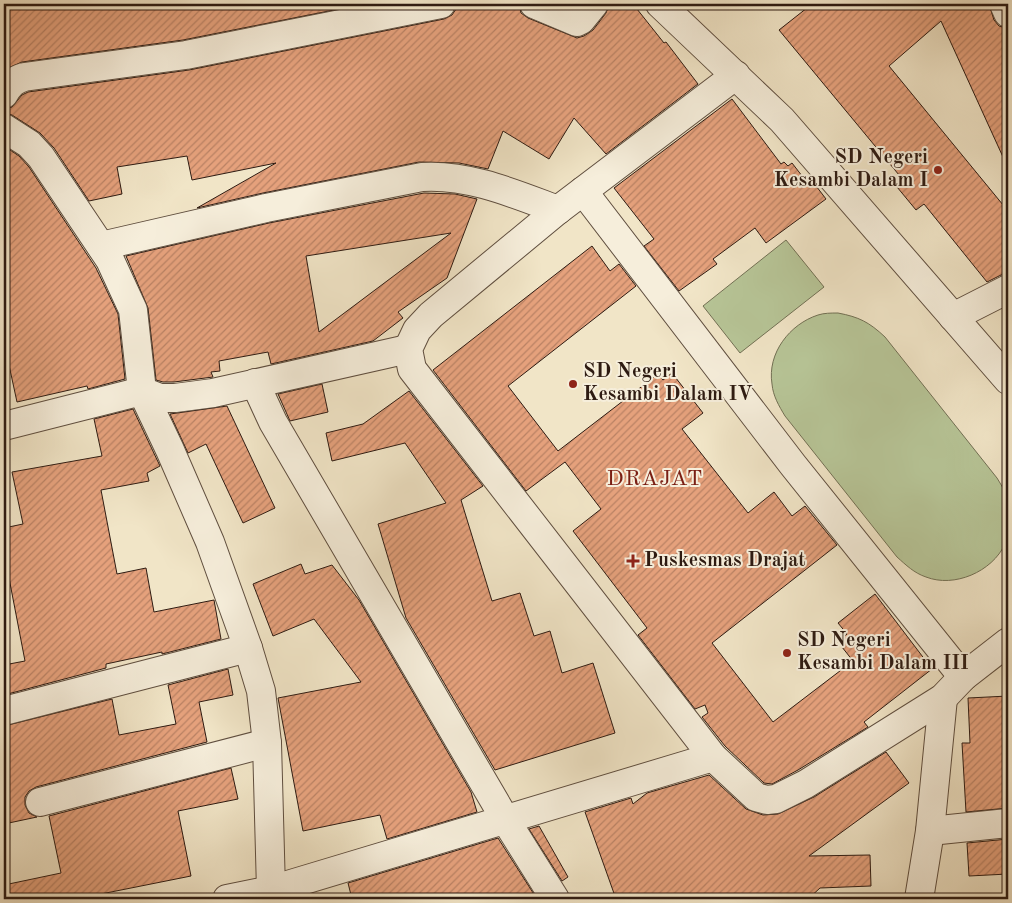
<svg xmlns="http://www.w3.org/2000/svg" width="1012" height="903" viewBox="0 0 1012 903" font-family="'Old Standard TT',serif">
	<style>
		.green { fill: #b7c597; stroke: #727054 }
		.building { fill: url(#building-hatch); stroke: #2e1b12; fill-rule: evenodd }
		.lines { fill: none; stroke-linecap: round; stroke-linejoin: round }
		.minor-casing { stroke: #5f4e3f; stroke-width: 30 }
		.minor { stroke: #f6eedb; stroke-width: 28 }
		.poi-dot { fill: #8f2418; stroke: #f6eedb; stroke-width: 2 }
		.labels { text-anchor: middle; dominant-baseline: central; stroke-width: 4; stroke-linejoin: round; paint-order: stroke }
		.poi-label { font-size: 20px; font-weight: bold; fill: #2e1b12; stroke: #f6eedb; text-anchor: start }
		.quarter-label { font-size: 22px; letter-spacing: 1px; fill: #7a1f14; stroke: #f6eedb }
	</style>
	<defs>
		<pattern id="building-hatch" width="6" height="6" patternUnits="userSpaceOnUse" patternTransform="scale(1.25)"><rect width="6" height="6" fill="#e5a17c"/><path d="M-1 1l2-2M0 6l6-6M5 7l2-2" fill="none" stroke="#ba8264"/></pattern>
	</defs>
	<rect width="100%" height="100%" fill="#f1e5c7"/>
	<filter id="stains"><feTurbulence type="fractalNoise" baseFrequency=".004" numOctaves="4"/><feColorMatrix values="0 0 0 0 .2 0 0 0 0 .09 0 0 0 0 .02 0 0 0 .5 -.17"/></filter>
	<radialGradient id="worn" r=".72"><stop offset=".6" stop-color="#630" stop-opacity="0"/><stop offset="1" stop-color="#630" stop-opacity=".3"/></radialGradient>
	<g class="green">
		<polygon points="786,240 824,287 740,353 703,306"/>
		<path d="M838,313C859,317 869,322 885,337L997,478C1000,483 1004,489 1006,495C1009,502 1008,510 1008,518C1008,527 1008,535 1005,544C992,572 954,588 926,577C914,573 906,565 897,557L785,416C779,406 773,396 772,384C767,353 790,324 818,315C824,313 831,313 838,313Z"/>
	</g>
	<g class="building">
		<polygon points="25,4 358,4 359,5 183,40 22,62 4,70 4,6"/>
		<polygon points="463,4 519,4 521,13 528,18 577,38 584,36 593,30 606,13 609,4 633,4 664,43 666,42 698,84 606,154 574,118 549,159 503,131 488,169 459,163 419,162 263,193 197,208 276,163 192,180 187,156 117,167 122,194 89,201 54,148 40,133 12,115 4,113 4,110 12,107 22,95 28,92 189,70 444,19 452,15 456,9 456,5"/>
		<polygon points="812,4 989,4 994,20 999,26 1006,28 1008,33 1008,168 941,21 889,66 1008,211 1008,273 1001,275 987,282 924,204 916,210 897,187 904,181 779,30"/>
		<polygon points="732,99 781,164 784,162 788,166 792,163 806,181 810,178 826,199 766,243 755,228 713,259 717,264 679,291 644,246 654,239 614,188"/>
		<polygon points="4,146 19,156 29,167 96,268 118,314 125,379 88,389 87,386 17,402 4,342"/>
		<path d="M424,193L455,194L477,199L447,278L398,312L403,318L373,341L271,364L268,352L219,361L220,371L211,372L213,377L174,382H163L156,380L148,308L126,256L269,223ZM451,233L319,332L306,256Z"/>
		<polygon points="592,246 610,271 619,264 636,286 508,386 558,451 658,374 663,380 672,373 703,413 682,429 748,513 774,492 792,516 805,506 837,545 712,643 773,722 853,661 838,642 847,634 838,623 875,594 932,669 864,722 868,727 798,770 772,784 764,783 725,746 702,717 708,713 705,705 695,709 638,635 647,628 573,531 601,509 565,462 526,491 433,370"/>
		<polygon points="322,384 328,412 290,421 278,394"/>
		<polygon points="409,391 483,486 461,500 492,601 520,593 534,636 550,631 562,673 593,663 615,733 495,770 406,618 378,524 446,503 405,443 332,461 326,433 363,424"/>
		<polygon points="227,406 275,508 243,523 206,444 188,453 170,414"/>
		<polygon points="133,409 160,466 147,473 149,481 101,490 117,574 146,568 154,612 214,600 221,639 162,654 162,652 106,664 106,668 4,695 4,665 25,661 4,552 4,528 23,524 12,472 102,456 94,419"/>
		<polygon points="301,564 305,574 332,565 359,600 471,792 477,812 387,839 380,815 303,831 278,698 361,682 314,619 273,636 253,584"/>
		<polygon points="228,669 233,695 199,702 207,742 36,787 29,791 25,797 25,805 29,813 37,817 4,824 4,726 112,699 119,735 176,724 168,685"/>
		<polygon points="1008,696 1008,808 966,812 962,743 970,743 968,698"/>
		<polygon points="886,752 909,783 809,856 870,855 871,886 820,888 808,899 616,899 585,812 631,798 633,804 647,793 709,775 746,809 763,815 778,814 814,797"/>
		<polygon points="231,768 238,799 178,811 191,876 76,899 4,899 4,885 61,873 49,816"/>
		<polygon points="539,826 568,877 562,881 529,829"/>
		<polygon points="498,838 537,899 352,899 348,883"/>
		<polygon points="1008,839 1008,874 969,876 967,843"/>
	</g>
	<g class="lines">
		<defs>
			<g id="minor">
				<polyline points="534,4 577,22 581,20 594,4"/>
				<polyline points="660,4 782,120 1008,380"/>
				<polyline points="1004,4 1008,13"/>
				<polyline points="736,75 558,210 431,315 417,330 408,349 412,369 713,757 756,797 767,800 776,799 806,784 943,698 963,677 1008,642"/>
				<path d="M4,94C9,85 14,80 24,77L186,55L441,4"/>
				<polyline points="4,128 29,144 41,157 110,260 133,310 142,391 170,450 210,542 248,648 261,691 267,743 271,890 275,899"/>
				<polyline points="583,191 793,465 963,677"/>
				<path d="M101,246L266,208L422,177C469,174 515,194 558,210"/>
				<polyline points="953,317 1008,289"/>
				<polyline points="255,383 273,422 505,819 555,899"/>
				<polyline points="4,426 142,391 160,398 175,398 213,393 408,349"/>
				<polyline points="4,711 248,648"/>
				<polyline points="40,802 267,743"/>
				<polyline points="930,831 1008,823"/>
				<polyline points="227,899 271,890 713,757"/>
				<polyline points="919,899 930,831 943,698"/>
			</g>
		</defs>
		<use href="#minor" class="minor-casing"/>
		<use href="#minor" class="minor"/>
	</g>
	<g class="poi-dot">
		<circle cx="938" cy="170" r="5"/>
		<circle cx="573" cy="384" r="5"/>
		<path d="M630.5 553.5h5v5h5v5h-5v5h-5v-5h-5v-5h5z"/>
		<circle cx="787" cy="653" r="5"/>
	</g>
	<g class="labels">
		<g class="poi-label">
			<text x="928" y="158" text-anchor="end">SD Negeri<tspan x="928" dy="23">Kesambi Dalam I</tspan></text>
			<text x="583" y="372">SD Negeri<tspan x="583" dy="23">Kesambi Dalam IV</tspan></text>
			<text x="644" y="561">Puskesmas Drajat</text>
			<text x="797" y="641">SD Negeri<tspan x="797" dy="23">Kesambi Dalam III</tspan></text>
		</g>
		<g class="quarter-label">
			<text x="655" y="479">DRAJAT</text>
		</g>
	</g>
	<rect width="1012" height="903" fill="none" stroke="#f1e5c7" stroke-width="20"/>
	<rect x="5" y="5" width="1002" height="893" fill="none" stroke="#2e1b12" stroke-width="2.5"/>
	<rect x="10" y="10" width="992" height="883" fill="none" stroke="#2e1b12"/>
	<rect width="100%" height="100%" filter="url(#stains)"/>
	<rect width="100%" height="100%" fill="url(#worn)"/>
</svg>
